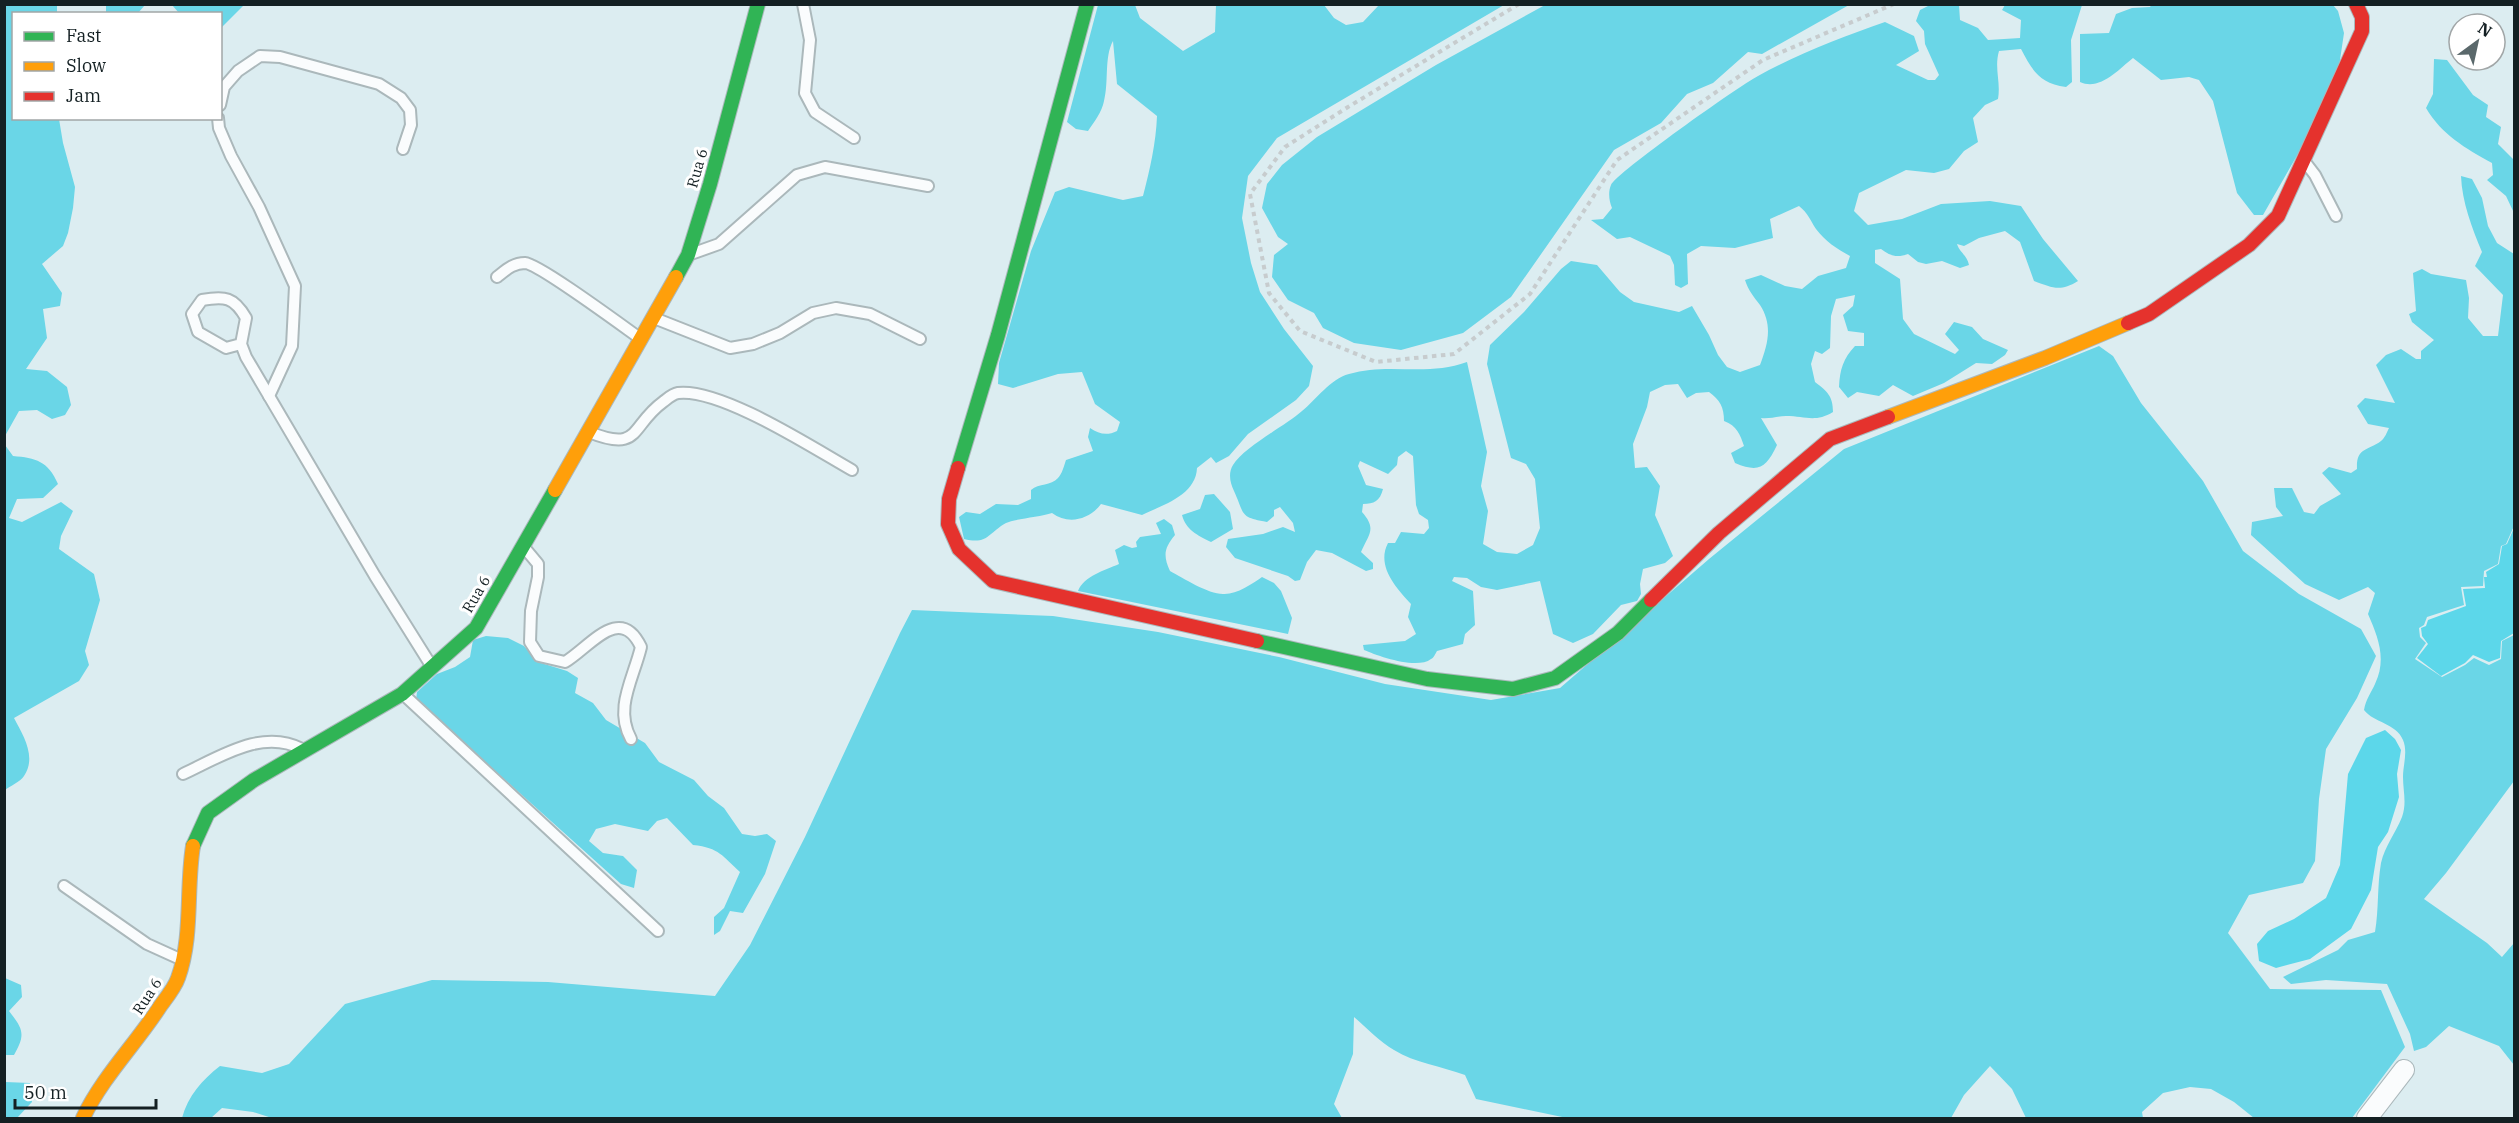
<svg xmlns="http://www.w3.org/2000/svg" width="2519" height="1123" viewBox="0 0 2519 1123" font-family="'IBM Plex Serif',serif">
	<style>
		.forest { fill: #6ad6e7 }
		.water { fill: #5cd7ea }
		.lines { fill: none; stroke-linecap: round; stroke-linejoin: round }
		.lane-casing { stroke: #abb8bb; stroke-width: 14 }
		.street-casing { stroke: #abb8bb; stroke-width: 22 }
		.fast-casing { stroke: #abb8bb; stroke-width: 16 }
		.slow-casing { stroke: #abb8bb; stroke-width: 16 }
		.jam-casing { stroke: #abb8bb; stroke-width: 16 }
		.path { stroke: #c7ccce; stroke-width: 4; stroke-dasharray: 4.5 4.5; stroke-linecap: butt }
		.lane { stroke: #fafcfd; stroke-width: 10 }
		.street { stroke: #fafcfd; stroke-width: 20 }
		.fast { stroke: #30b455; stroke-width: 14 }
		.slow { stroke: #ff9f0a; stroke-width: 14 }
		.jam { stroke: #e5322d; stroke-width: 14 }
		.labels { text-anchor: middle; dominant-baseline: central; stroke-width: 6; stroke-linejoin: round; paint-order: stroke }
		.street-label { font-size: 15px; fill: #142023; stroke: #fff }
	</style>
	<rect width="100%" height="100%" fill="#dcedf1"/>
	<g class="forest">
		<polygon points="5,4 57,5 57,13 14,14 14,118 59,119 63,143 75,187 73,208 68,233 63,246 42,264 62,293 60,306 43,309 47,338 26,369 47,371 67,387 71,405 65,415 52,419 37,410 19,411 5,436"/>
		<path d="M2152,4L2333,5L2338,11L2344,33L2336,87L2263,215H2254L2237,193L2213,101L2199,80L2189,77L2161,80L2133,58C2118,70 2100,91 2080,82V34L2109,33L2116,14L2132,8L2150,7Z"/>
		<polygon points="106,5 106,4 145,5 138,13 106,13"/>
		<polygon points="172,5 244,5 221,28 220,14 179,13"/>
		<path d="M1098,5H1135L1140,18L1183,51L1215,32L1216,5H1324L1334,18L1346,25L1363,22L1379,5H1504L1277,138L1248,176L1242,218L1251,263L1260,292L1284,329L1313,366L1309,386L1296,400L1248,434L1229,456L1216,463L1211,457L1197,468C1196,495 1163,505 1142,515L1101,504C1089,520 1068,525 1052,513C1040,517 1014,519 1006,523C988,533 988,545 964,539L959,517L966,512L980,514L996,504L1018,505L1031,499V490C1039,483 1051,486 1058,478C1062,474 1064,466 1066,460L1093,451L1088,437L1090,428C1099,434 1107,436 1117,431L1120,422L1095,404L1082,372L1058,374L1013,388L998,384L999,363L1031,251L1055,192L1069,187L1123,200L1143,196C1150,169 1156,143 1157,116L1117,84L1113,41C1104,57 1109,82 1104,101C1102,112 1094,122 1088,131L1076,129L1067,122Z"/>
		<polygon points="1545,5 1849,5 1762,54 1748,52 1713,83 1687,94 1661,123 1614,150 1511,297 1463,333 1401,350 1354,343 1323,328 1314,313 1288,300 1272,277 1274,255 1288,244 1278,237 1262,208 1267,184 1282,165 1317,137 1436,65"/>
		<path d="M1930,5H1959L1960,20L1978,28L1988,40L2020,38L2021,20L2002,10L2005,5H2082L2071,40L2072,82L2066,87C2040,83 2033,72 2021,49L1999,51C1994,68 2001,82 1998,99L1985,105L1973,118L1978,142L1964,151L1949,169L1934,173L1906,170L1859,193L1854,211L1868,225L1902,219L1941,204L1990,201L2021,206L2043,239L2078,281C2060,292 2053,288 2034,281L2020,242L2005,231L1979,238L1964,246L1957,244C1960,253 1967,255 1969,265L1960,268L1942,261L1926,264L1918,262L1908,254C1897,258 1890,256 1881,249L1875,250V263L1900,279L1903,319L1914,334L1955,354L1959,350L1945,334L1954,322L1972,327L1983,339L2008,350L2005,355L1992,364L1976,363L1944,383L1913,396L1893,385L1879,396L1857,392L1848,398L1839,387C1840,369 1843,359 1855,346H1864V333L1848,331L1843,315L1853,306L1855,295L1836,299L1831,316L1830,348L1822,354L1815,351L1811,364L1815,382C1827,391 1833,396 1833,412C1815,423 1805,416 1786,416C1777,416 1770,419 1761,418L1777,445C1766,468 1759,473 1735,463L1731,453L1744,446C1740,434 1737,426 1724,421C1724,407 1720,400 1709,392L1696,393L1687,398L1678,384L1665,385L1650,392L1647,407L1633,444L1635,468L1647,467L1660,486L1655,515L1673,556L1665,563L1643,569L1640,584L1641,594L1637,601L1621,605L1593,634L1573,643L1553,634L1540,581L1497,590L1481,587L1467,578L1454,577L1452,581L1473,591L1475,625L1465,634L1463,644L1437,651C1435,654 1434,658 1431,659C1417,670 1378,656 1364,650L1363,645L1405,641L1416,634L1408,617L1411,604C1396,588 1376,566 1388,543H1395L1401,532L1424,534L1429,528L1428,520L1419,514L1416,505L1413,456L1406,451L1398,457L1397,465L1388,474L1360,461L1358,466L1366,485L1383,489C1380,501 1374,504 1363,504L1362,512C1377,529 1369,534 1361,552L1373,563V569L1366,571L1332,553L1316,550L1307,562L1300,580L1295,581L1288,576L1235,558L1226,547L1228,539L1263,534L1283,527L1295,532L1293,523L1280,507L1274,510V516L1267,522C1239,517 1245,515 1234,491C1230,483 1228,473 1233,465C1244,447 1285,426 1302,411C1317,399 1330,379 1349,374C1388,362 1426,377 1467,362L1487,452L1481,486L1488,511L1483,544L1497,552L1517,554L1533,545L1540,528L1535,479L1526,464L1511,458L1487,364L1490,345L1524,312L1561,269L1571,261L1597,265L1620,292L1634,302L1679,312L1692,306L1709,335L1718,355L1727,367L1740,372L1760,365C1768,344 1773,325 1760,305C1754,297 1748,290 1745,280L1761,275L1785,286L1802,289L1818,276L1846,268L1850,256C1837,249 1825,241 1816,229C1810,220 1808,213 1799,206L1770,219L1773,238L1735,248L1701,246L1687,254L1688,284L1681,288L1675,285L1674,265L1670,256L1630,237L1617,239L1591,220L1603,219L1612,208C1609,201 1608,192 1611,185C1616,173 1739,86 1758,76C1798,54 1842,37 1885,22L1914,36L1919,51L1896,65L1928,80H1935L1939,75L1925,44L1924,31L1916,21L1920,10Z"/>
		<path d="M2434,59L2447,60L2473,95L2488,105L2486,117L2501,127L2498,144L2514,160V213L2506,196L2487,180L2493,175L2492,163C2465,148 2442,135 2426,108L2433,94Z"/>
		<path d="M2461,176L2472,179L2482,198L2488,226L2497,243L2514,254V526L2506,544L2501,546L2498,564L2484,571L2483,586L2461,587L2464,605L2427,617L2424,625L2419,628L2420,637L2426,643L2415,659L2442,677L2465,665L2474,658L2489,665L2501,659L2502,641L2514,635V781L2446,873L2424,899L2487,943L2502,957L2514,943V1065L2499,1046L2449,1026L2426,1047L2414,1051L2410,1034L2387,984L2326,980L2291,984L2283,977L2338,950L2348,940L2375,932C2379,909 2377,886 2381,863C2385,846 2395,834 2402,817C2407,803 2403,791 2403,777C2403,765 2408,752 2403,740C2396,723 2374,723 2364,710C2366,699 2371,693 2375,684C2387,659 2378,637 2368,614L2375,593L2368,587L2339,600L2305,584L2251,535L2252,522L2283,516L2276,507L2274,488H2292L2304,512L2314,514L2320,506L2341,494L2322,473L2329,467L2351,473L2357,469C2356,447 2368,451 2381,441C2385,438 2387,432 2389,428L2368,424L2357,406L2365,398L2395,403L2376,365L2386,355L2401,349L2416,359H2421V351L2434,340L2412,322L2409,314L2416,311L2413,273L2422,269L2431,274L2466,280L2469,298L2468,318L2483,336H2498L2503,295L2475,266L2482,252C2472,228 2462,202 2461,176Z"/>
		<path d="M2099,346L2113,356L2141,403L2203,481L2243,551L2299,594L2361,629L2376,656L2357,698L2326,749L2319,799L2315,861L2303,883L2249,895L2228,933L2270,989L2381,990L2405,1047L2352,1118H2254L2234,1102L2211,1089L2190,1087L2163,1093L2142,1112L2143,1118H2026L2012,1089L1990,1066L1964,1095L1951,1118H1567L1476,1099L1465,1075C1441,1066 1415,1063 1394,1050C1380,1042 1367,1028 1354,1017L1353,1054L1334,1104L1342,1118H272L253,1112L222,1108L211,1118H182C188,1096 202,1080 220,1066L262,1073L289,1064L345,1004L432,980L548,982L715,996L750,945L805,837L900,633L912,610L1053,616L1158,632L1279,657L1385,684L1491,700L1560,688L1709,559L1844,449Z"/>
		<path d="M5,445L13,456C36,458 48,461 58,484L43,498L17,499L9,518L22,522L61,502L73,511L61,536L59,549L94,574L100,600L85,651L89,665L79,681L14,718C23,735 37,757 24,776C20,782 10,786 5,790Z"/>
		<path d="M1214,494L1230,512L1233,529L1211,542C1197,535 1186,530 1182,515L1200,509L1205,495Z"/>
		<path d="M1164,519L1172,525L1175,535C1164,548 1163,556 1170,571C1183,578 1208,594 1223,594C1236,595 1252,584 1262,577L1274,583L1281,591L1292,618L1288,634L1078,591C1084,576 1105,570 1119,564L1115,550L1124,545L1132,548L1137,547L1136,542L1140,537L1161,534L1156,523Z"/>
		<path d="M486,636L508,638L524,646L538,662L567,671L578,678L575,693L593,703L606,720L645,743L659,762L694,780L708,796L724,808L742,834L755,836L767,834L776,841L765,874L743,913L730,911L720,931L714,935V917L724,908L740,872C722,856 720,848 693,845L667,818L657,821L648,831L615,824L596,829L589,841L603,853L623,856L637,870L634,888L621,884L416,700L417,692L437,674L455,667L470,657L473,640Z"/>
		<path d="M5,978L21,985L22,997L9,1011C23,1029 26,1034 14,1055H5Z"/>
		<polygon points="5,1082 30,1083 32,1102 17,1118 5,1118"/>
	</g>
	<g class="water">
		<polygon points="2514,528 2514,633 2501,641 2500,658 2489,662 2473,655 2465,663 2441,676 2417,658 2428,644 2422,636 2421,628 2426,626 2428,620 2466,606 2463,589 2485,588 2484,577 2487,577 2486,572 2499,564 2502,546 2507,544"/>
		<polygon points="2385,730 2395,739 2401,750 2397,774 2399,797 2388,832 2378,847 2371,890 2351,929 2310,959 2276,968 2259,961 2257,944 2268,931 2294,919 2326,898 2340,865 2348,774 2366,738"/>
	</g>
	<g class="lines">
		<defs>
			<g id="lane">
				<polyline points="803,4 810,40 805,93 815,112 854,138"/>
				<polyline points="220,105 224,87 238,71 260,56 280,57 379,84 401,98 410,110 411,125 403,149"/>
				<polyline points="218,118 219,128 231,156 259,207 295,286 292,346 269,396"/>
				<polyline points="2305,162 2315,175 2336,216"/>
				<polyline points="691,254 719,244 797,175 825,167 928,186"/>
				<path d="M497,277C506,270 513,263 525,263C539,264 624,327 641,339"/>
				<polyline points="654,318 730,348 753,344 780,333 813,313 836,308 870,314 920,339"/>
				<path d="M241,344L226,348L198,332L192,314L202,300C225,296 234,297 246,318L241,344L246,357L375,576L432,667"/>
				<path d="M589,432C641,453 630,426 663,402C667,399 672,394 678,393C721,388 813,448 852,470"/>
				<path d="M523,546L538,564V577L531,611L530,642L539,656L565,662C590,647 620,603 641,647C633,680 614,708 631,739"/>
				<polyline points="403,694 658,931"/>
				<path d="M183,774C220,757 262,728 302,749"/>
				<polyline points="64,886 147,944 180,959"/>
			</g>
			<polyline id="street" points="2367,1118 2404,1070"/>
			<g id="fast">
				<polyline points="676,277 688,255 710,184 758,4"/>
				<polyline points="958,468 998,335 1087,4"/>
				<polyline points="1257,641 1427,679 1513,689 1555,678 1618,633 1651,600"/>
				<polyline points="193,846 208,813 254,780 402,694 476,628 555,490"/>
			</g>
			<g id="slow">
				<polyline points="1888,417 2045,358 2128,323"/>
				<polyline points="555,490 676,277"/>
				<path d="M83,1118C103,1076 136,1044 161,1005C167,997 175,987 178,978C193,937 186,889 193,846"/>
			</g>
			<g id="jam">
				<polyline points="2128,323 2149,314 2249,245 2278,216 2362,31 2362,17 2356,4"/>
				<polyline points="958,468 949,499 948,524 959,549 993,581 1257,641"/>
				<polyline points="1651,600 1719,533 1830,439 1888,417"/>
			</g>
		</defs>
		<use href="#lane" class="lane-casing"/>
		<use href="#street" class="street-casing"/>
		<use href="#fast" class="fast-casing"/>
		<use href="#slow" class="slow-casing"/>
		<use href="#jam" class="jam-casing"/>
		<polyline class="path" points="1519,4 1348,107 1285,147 1250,194 1269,293 1300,331 1376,362 1454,354 1530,294 1617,160 1763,60 1894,4"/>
		<use href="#lane" class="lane"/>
		<use href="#street" class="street"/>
		<use href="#fast" class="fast"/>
		<use href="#slow" class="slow"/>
		<use href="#jam" class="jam"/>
	</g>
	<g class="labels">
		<g class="street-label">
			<text transform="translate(697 168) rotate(-74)">Rua 6</text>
			<text transform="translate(476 594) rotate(-60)">Rua 6</text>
			<text transform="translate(147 996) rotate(-57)">Rua 6</text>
		</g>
	</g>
	<rect width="2519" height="1123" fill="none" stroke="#142023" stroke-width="12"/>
	<rect x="12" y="12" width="210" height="108" fill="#ffffff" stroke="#a1a6a7" stroke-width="1.5"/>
	<rect x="24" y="32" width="30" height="9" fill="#30b455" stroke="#a1a6a7" stroke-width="1.5"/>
	<text x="66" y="42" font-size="18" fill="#142023">Fast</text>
	<rect x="24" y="62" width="30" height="9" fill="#ff9f0a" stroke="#a1a6a7" stroke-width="1.5"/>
	<text x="66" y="72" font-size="18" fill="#142023">Slow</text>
	<rect x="24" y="92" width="30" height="9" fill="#e5322d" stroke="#a1a6a7" stroke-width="1.5"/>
	<text x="66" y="102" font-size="18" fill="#142023">Jam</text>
	<g transform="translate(2477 42) rotate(33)"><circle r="28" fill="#ffffff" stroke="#a1a6a7" stroke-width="1.5"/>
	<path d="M0-4.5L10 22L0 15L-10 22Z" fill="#5a686b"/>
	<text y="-9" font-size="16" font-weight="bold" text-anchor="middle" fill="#142023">N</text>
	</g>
	<path d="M15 1099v9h141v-9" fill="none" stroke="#142023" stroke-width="3"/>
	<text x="24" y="1099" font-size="18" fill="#142023" stroke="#ffffff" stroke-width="4.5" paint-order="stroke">50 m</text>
</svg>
